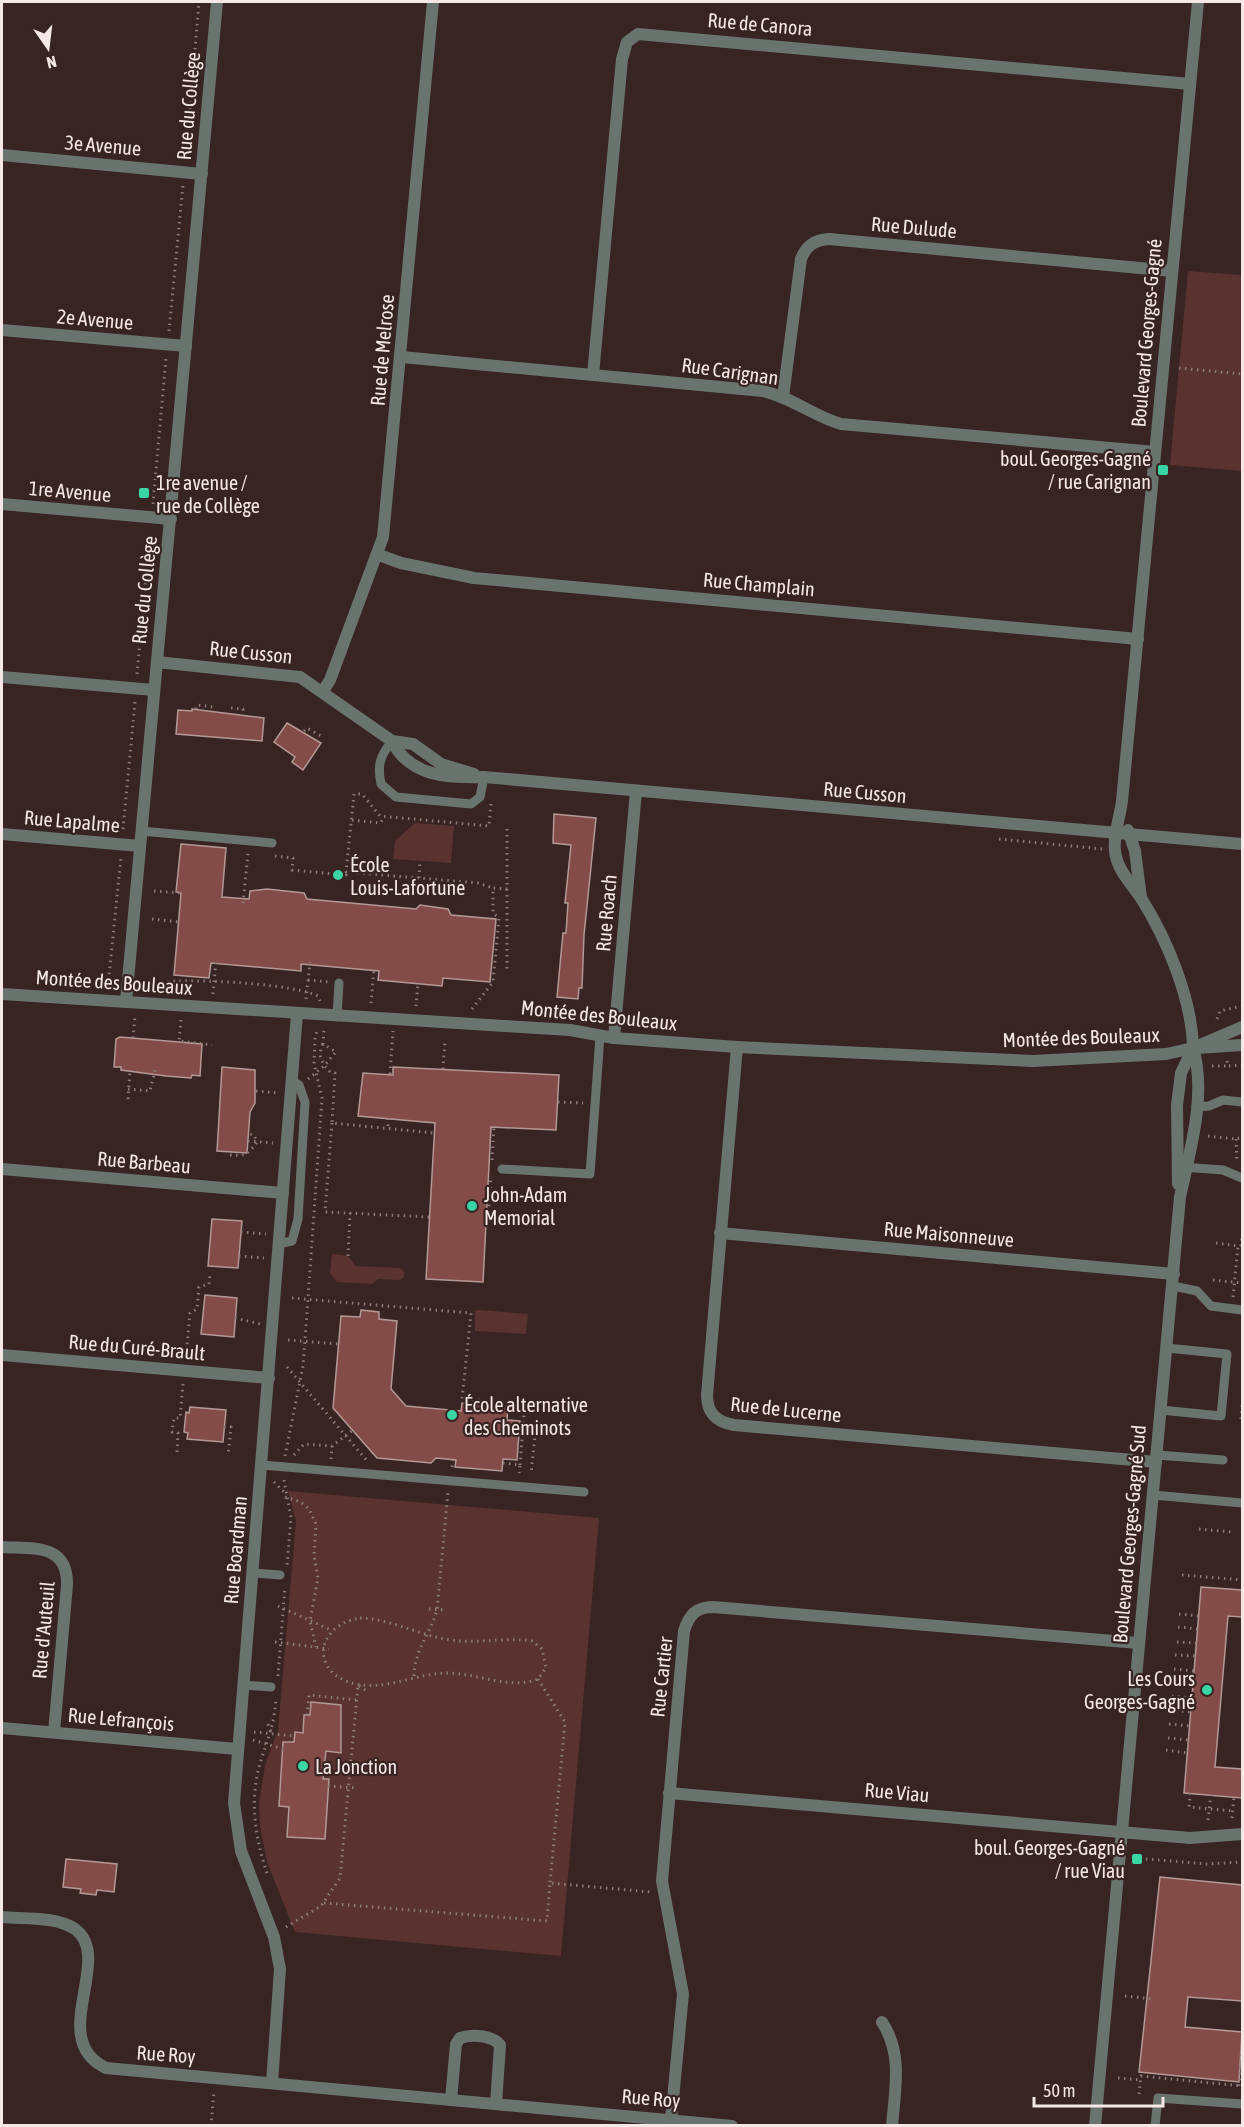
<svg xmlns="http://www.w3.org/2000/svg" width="1244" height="2127" viewBox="0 0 1244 2127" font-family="'Asap Condensed',sans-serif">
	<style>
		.park { fill: #5a322f }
		.building { fill: #844c48; stroke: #b39996; stroke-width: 1.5 }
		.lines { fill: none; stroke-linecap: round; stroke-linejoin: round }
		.path { stroke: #8e7d7b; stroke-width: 3; stroke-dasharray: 1.5 4.5; stroke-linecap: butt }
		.service { stroke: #69746f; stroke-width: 9 }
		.minor { stroke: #69746f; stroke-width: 12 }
		.tertiary { stroke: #69746f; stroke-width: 12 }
		.poi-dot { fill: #3ad4a5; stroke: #382422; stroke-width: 2 }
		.labels { text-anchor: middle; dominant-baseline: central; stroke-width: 4.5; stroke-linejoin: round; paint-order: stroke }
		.street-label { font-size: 20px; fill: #f5e7e5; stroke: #382422 }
		.poi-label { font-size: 20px; fill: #f5e7e5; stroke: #382422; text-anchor: start }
	</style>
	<rect width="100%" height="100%" fill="#382422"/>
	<g class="park">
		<polygon points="1188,271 1242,275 1242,471 1170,465"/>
		<polygon points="415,823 454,826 451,863 393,859 395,841"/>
		<polygon points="332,1254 348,1256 356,1266 400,1268 404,1272 404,1277 400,1280 378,1279 372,1284 337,1282 330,1273"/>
		<polygon points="479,1310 528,1314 526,1334 475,1331 475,1311"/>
		<polygon points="288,1491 599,1518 561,1956 295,1932 267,1862 260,1826 259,1804 265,1765 278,1730 296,1521"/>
	</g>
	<g class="building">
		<polygon points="192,709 264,718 262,741 176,734 178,710 192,711"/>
		<polygon points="287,723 321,743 303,770 292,762 295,757 274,742"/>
		<polygon points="554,814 596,818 584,935 582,988 579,988 578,999 557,997 563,933 566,933 568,903 565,903 571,845 553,843"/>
		<polygon points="181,844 226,848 222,897 249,899 250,891 267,889 304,893 307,899 416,909 420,905 448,909 451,915 496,919 490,982 443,978 442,986 378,980 379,971 301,964 301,971 211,963 209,978 174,975 181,893 176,892"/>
		<polygon points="120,1037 202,1044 200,1076 192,1075 191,1078 166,1076 121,1070 121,1067 114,1067 116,1039"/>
		<polygon points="222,1067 255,1070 255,1103 250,1112 247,1153 217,1151"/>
		<polygon points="393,1067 559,1075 556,1130 491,1127 483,1282 426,1279 435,1123 358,1116 363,1073 393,1075"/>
		<polygon points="212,1219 242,1221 238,1268 208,1266"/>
		<polygon points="205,1295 237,1298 234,1337 201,1334"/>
		<polygon points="361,1310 379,1312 379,1319 397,1321 391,1389 406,1406 461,1411 462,1403 508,1407 507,1420 520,1421 517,1460 503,1459 502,1471 455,1467 456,1460 436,1458 431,1463 377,1458 333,1408 341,1316 360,1317"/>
		<polygon points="190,1407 226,1410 223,1442 187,1439 188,1433 184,1432 186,1412 189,1413"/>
		<polygon points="1201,1587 1242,1590 1242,1617 1228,1616 1215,1767 1242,1769 1242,1798 1184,1793"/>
		<polygon points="311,1702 341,1705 341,1753 326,1751 323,1779 329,1779 325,1839 287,1837 289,1807 279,1806 283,1742 294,1742 295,1732 303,1733 304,1715 310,1715"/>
		<polygon points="66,1859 117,1864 114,1892 97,1890 96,1895 80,1893 81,1889 63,1887"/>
		<polygon points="1160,1877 1242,1885 1242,2001 1188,1997 1185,2027 1242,2032 1239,2082 1139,2072"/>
	</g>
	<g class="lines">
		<g class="path">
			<polyline points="186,157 199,2"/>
			<polyline points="169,331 183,185"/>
			<polyline points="1179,368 1242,374"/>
			<polyline points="153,504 166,358"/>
			<polyline points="137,674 150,531"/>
			<polyline points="231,708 243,709 243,713"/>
			<polyline points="196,709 197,705 214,707"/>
			<polyline points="304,731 307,728 321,736"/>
			<polyline points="491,804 489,826 380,816 362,794 354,794 346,872 478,883 493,888"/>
			<polyline points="352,820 380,823 385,817"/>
			<polyline points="123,829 135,702"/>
			<polyline points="507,829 507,969"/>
			<polyline points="999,839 1102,849"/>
			<polyline points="275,856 293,858 292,870 346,875 346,872"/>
			<polyline points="419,878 420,861"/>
			<polyline points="154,891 181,893"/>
			<polyline points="243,903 248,854"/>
			<polyline points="152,919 179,922"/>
			<polyline points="308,980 329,982"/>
			<polyline points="108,986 121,857"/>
			<path d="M144,987C156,985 168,981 180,981C211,980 292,984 318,996L320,1001"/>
			<polyline points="213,994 216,960"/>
			<polyline points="306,999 310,962"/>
			<polyline points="371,1003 374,968"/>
			<polyline points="416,1006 418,983"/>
			<polyline points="472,1009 493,982 499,918 493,913 493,888 507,889"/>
			<polyline points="1217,1019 1220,1011 1242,1006"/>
			<polyline points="181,1020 179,1041 212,1045"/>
			<polyline points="133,1038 135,1016"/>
			<path d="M323,1044C317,1057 322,1063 331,1073H335L332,1123L434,1133"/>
			<polyline points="1227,1061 1228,1066 1242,1065"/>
			<polyline points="1212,1066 1228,1066"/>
			<polyline points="443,1069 445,1041"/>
			<polyline points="390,1074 393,1031"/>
			<polyline points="308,1079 324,1066 336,1052 323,1044 324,1030"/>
			<polyline points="128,1089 150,1091 155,1070"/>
			<polyline points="256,1091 278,1093"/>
			<polyline points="128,1099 130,1071"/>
			<polyline points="558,1102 583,1103"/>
			<polyline points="332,1123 325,1212 429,1217"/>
			<polyline points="388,1126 388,1118"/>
			<polyline points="1208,1136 1236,1139 1242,1137"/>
			<polyline points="1236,1139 1237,1163"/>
			<polyline points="248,1141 273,1143"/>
			<path d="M230,1155C246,1156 248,1154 257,1142L254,1135L248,1134"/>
			<polyline points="492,1160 494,1127"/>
			<polyline points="486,1222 488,1222 491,1176"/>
			<polyline points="241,1232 266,1234"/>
			<polyline points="1216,1243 1238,1246"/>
			<polyline points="239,1256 264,1258"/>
			<polyline points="348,1256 350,1213"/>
			<polyline points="1213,1280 1242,1283"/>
			<polyline points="1233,1297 1238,1246 1241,1246 1242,1234"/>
			<polyline points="292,1298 471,1313 462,1399 525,1403 523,1426 536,1426 531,1474"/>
			<polyline points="235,1318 260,1324"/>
			<polyline points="288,1340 338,1344"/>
			<polyline points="186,1356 190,1313 197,1309 199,1287 209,1284 210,1274"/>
			<polyline points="287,1367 368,1462"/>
			<polyline points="1241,1419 1242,1403"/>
			<polyline points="224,1427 231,1427 228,1456"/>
			<polyline points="177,1452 178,1433 172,1432 174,1418 180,1418 183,1384"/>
			<polyline points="294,1455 304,1444 332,1446 353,1430"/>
			<polyline points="285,1456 303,1366 308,1299 322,1098 314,1064 315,1037 318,1029"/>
			<polyline points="331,1459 332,1446"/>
			<polyline points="503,1463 520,1465 519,1473"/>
			<polyline points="520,1465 523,1426"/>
			<polyline points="452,1467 453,1460"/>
			<polyline points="284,1480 291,1517 287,1566"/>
			<polyline points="274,1482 284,1492"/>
			<polyline points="285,1497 301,1502 309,1509 316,1524 314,1555 318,1578 310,1621 316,1647"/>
			<polyline points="1199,1529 1232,1532"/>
			<polyline points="1182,1575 1242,1580"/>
			<polyline points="278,1606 331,1630"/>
			<polyline points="429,1609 444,1610"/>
			<polyline points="1179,1614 1199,1616"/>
			<path d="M360,1618C392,1619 420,1636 451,1640C478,1644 505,1637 532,1641L542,1649L546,1668L538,1679C509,1690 477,1673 447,1673C418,1673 385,1691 356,1684C310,1674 314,1626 360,1618Z"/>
			<polyline points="1178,1627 1198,1629"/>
			<polyline points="275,1642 329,1649"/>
			<polyline points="1177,1642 1197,1643"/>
			<polyline points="1175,1655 1196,1656"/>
			<polyline points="1174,1669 1194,1671"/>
			<polyline points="278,1676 285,1587"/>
			<path d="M414,1676C415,1648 430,1635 437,1610L448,1492"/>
			<polyline points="538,1679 565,1722 550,1883"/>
			<polyline points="1173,1679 1193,1681"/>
			<polyline points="359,1686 367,1691"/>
			<polyline points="1172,1696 1192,1698"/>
			<polyline points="1170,1710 1191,1712"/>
			<polyline points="307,1715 309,1695 357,1700"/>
			<polyline points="268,1724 271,1732"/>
			<polyline points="1169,1724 1190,1726"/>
			<polyline points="254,1732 294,1736"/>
			<polyline points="1168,1738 1188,1740"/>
			<polyline points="253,1740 283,1749"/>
			<polyline points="1166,1750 1187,1753"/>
			<polyline points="328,1786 357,1788"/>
			<polyline points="1190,1793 1189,1807 1233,1811"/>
			<polyline points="1232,1818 1234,1797"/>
			<polyline points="1208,1820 1211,1795"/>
			<polyline points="1134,1858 1206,1864 1242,1862"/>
			<path d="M267,1873C254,1835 249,1795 262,1757C270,1733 274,1724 276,1698"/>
			<polyline points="324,1903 547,1921 550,1883 650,1892"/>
			<polyline points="286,1927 321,1906 340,1878 358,1685"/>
			<polyline points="1125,1996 1153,1999"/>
			<polyline points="1118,2078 1141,2080"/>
			<polyline points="1239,2086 1242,2047"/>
			<polyline points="1139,2094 1141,2076 1242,2086"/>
			<polyline points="211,2126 214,2091"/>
		</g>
		<g class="service">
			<path d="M392,741C380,756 377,765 381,784L396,797L471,804L480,797L484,777"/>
			<polyline points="141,831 272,843"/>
			<polyline points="337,1017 339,983"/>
			<polyline points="1196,1107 1209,1106 1223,1100 1242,1102"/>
			<polyline points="1182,1167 1223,1170 1242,1178"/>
			<polyline points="502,1169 590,1174 600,1036"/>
			<polyline points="278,1244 292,1241 298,1219 305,1102 299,1085 292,1081"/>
			<polyline points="1173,1286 1197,1291 1211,1306 1242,1310"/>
			<polyline points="1161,1410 1221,1416 1227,1354 1167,1348"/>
			<polyline points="1157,1455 1223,1460"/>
			<polyline points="262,1465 584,1492"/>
			<polyline points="1153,1495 1242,1503"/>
			<polyline points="253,1573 280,1575"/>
			<polyline points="243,1685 271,1687"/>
			<polyline points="1155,2126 1158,2098 1242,2104"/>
		</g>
		<g class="minor">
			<polyline points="2,155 202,174"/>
			<polyline points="2,330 186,346"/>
			<path d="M402,357L763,391C791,397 813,416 841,424L1155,452"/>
			<polyline points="593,375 622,59 627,42 638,34 1190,84"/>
			<path d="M783,397L801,259C806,246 814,240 829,239L1172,271"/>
			<polyline points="2,504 171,519"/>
			<polyline points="379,555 401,563 474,578 1138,639"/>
			<path d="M157,662L300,677L392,741C410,777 448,778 484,777L1242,844"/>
			<polyline points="2,677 154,690"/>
			<polyline points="323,691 330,680 383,537 433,2"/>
			<polyline points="392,741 413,744 441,764 474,774"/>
			<polyline points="1128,830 1135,851 1141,898"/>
			<polyline points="2,834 140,846"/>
			<polyline points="126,1002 217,2"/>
			<polyline points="614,1038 636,791"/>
			<path d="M737,1047L707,1395C707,1413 716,1422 734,1425L1156,1462"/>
			<path d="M1193,1048C1192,999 1167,939 1141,898C1131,883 1117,870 1115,851C1113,835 1120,817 1122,801L1198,2"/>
			<polyline points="2,1169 283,1193"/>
			<polyline points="720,1233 1174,1274"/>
			<polyline points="2,1355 269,1378"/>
			<path d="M2,1547C33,1549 68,1543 67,1585L54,1732"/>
			<polyline points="2,1728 237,1749"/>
			<polyline points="669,1793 1190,1838 1242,1834"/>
			<path d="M2,1917C23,1919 56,1916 75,1929C115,1958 46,2040 106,2068L732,2126"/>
			<path d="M882,2022C903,2054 895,2089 892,2126"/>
			<polyline points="272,2083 280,1969 274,1937 241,1851 234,1803 297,1014"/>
			<path d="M451,2100L456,2044L460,2038C472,2034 492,2035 500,2045L496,2104"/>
			<path d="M671,2120L683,1994L662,1881L684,1631C689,1615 696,1607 713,1607L1138,1643"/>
		</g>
		<g class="tertiary">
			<polyline points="2,994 504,1026 570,1030 614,1038 737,1047 1033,1061 1166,1054 1193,1048 1242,1027"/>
			<polyline points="1197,1048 1242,1045"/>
			<polyline points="1178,1184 1177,1105 1181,1073 1193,1048"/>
			<path d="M1095,2126L1180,1197C1190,1150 1207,1095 1193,1048"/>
		</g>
	</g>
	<g class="poi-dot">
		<rect x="1157" y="464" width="12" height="12" rx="3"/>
		<rect x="138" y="487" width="12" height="12" rx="3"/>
		<circle cx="338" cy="875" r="6"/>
		<circle cx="472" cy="1206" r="6"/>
		<circle cx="452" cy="1415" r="6"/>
		<circle cx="1207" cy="1690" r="6"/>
		<circle cx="303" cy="1766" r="6"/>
		<rect x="1131" y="1853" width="12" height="12" rx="3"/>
	</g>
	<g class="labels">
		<g class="street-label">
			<text transform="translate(760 24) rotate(5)">Rue de Canora</text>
			<text transform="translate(188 106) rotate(-85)">Rue du Collège</text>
			<text transform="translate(103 145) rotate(5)">3e Avenue</text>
			<text transform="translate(914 227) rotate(5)">Rue Dulude</text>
			<text transform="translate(95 319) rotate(5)">2e Avenue</text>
			<text transform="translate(1146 333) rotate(-85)">Boulevard Georges-Gagné</text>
			<text transform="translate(382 350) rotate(-85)">Rue de Melrose</text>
			<text transform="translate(730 371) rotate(8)">Rue Carignan</text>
			<text transform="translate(70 491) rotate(5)">1re Avenue</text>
			<text transform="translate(759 584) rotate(5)">Rue Champlain</text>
			<text transform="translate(144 590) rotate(-84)">Rue du Collège</text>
			<text transform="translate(251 652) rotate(6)">Rue Cusson</text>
			<text transform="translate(865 792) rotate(5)">Rue Cusson</text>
			<text transform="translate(72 821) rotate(5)">Rue Lapalme</text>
			<text transform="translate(606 913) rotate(-85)">Rue Roach</text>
			<text transform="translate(114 982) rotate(4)">Montée des Bouleaux</text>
			<text transform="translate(599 1015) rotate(6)">Montée des Bouleaux</text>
			<text transform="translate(1081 1037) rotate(-2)">Montée des Bouleaux</text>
			<text transform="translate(144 1162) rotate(5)">Rue Barbeau</text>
			<text transform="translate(949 1234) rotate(5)">Rue Maisonneuve</text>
			<text transform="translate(137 1347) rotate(5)">Rue du Curé-Brault</text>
			<text transform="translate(786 1409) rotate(6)">Rue de Lucerne</text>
			<text transform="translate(1129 1534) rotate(-85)">Boulevard Georges-Gagné Sud</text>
			<text transform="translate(235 1550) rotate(-85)">Rue Boardman</text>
			<text transform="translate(43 1630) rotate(-85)">Rue d'Auteuil</text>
			<text transform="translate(661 1677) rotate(-84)">Rue Cartier</text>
			<text transform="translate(121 1719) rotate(5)">Rue Lefrançois</text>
			<text transform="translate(897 1792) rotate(5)">Rue Viau</text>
			<text transform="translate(166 2054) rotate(4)">Rue Roy</text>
			<text transform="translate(651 2098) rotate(5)">Rue Roy</text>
		</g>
		<g class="poi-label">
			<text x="1151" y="458" text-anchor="end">boul. Georges-Gagné<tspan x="1151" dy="23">/ rue Carignan</tspan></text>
			<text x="156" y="482">1re avenue /<tspan x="156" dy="23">rue de Collège</tspan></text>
			<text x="350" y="864">École<tspan x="350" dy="23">Louis-Lafortune</tspan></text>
			<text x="484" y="1194">John-Adam<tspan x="484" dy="23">Memorial</tspan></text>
			<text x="464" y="1404">École alternative<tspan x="464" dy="23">des Cheminots</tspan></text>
			<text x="1195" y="1678" text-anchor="end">Les Cours<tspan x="1195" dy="23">Georges-Gagné</tspan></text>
			<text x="315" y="1766">La Jonction</text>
			<text x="1125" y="1847" text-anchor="end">boul. Georges-Gagné<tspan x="1125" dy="23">/ rue Viau</tspan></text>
		</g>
	</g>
	<rect width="1244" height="2127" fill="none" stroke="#f5e7e5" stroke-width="6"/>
	<g transform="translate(48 48) rotate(166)" stroke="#382422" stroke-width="4.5" paint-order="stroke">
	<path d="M0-4.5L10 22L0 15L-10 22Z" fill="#f5e7e5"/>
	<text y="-9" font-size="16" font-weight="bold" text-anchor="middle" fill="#f5e7e5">N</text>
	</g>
	<path d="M1034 2097v9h129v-9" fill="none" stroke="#f5e7e5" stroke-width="3"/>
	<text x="1043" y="2097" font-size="18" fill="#f5e7e5" stroke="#382422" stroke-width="4.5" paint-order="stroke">50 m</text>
</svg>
